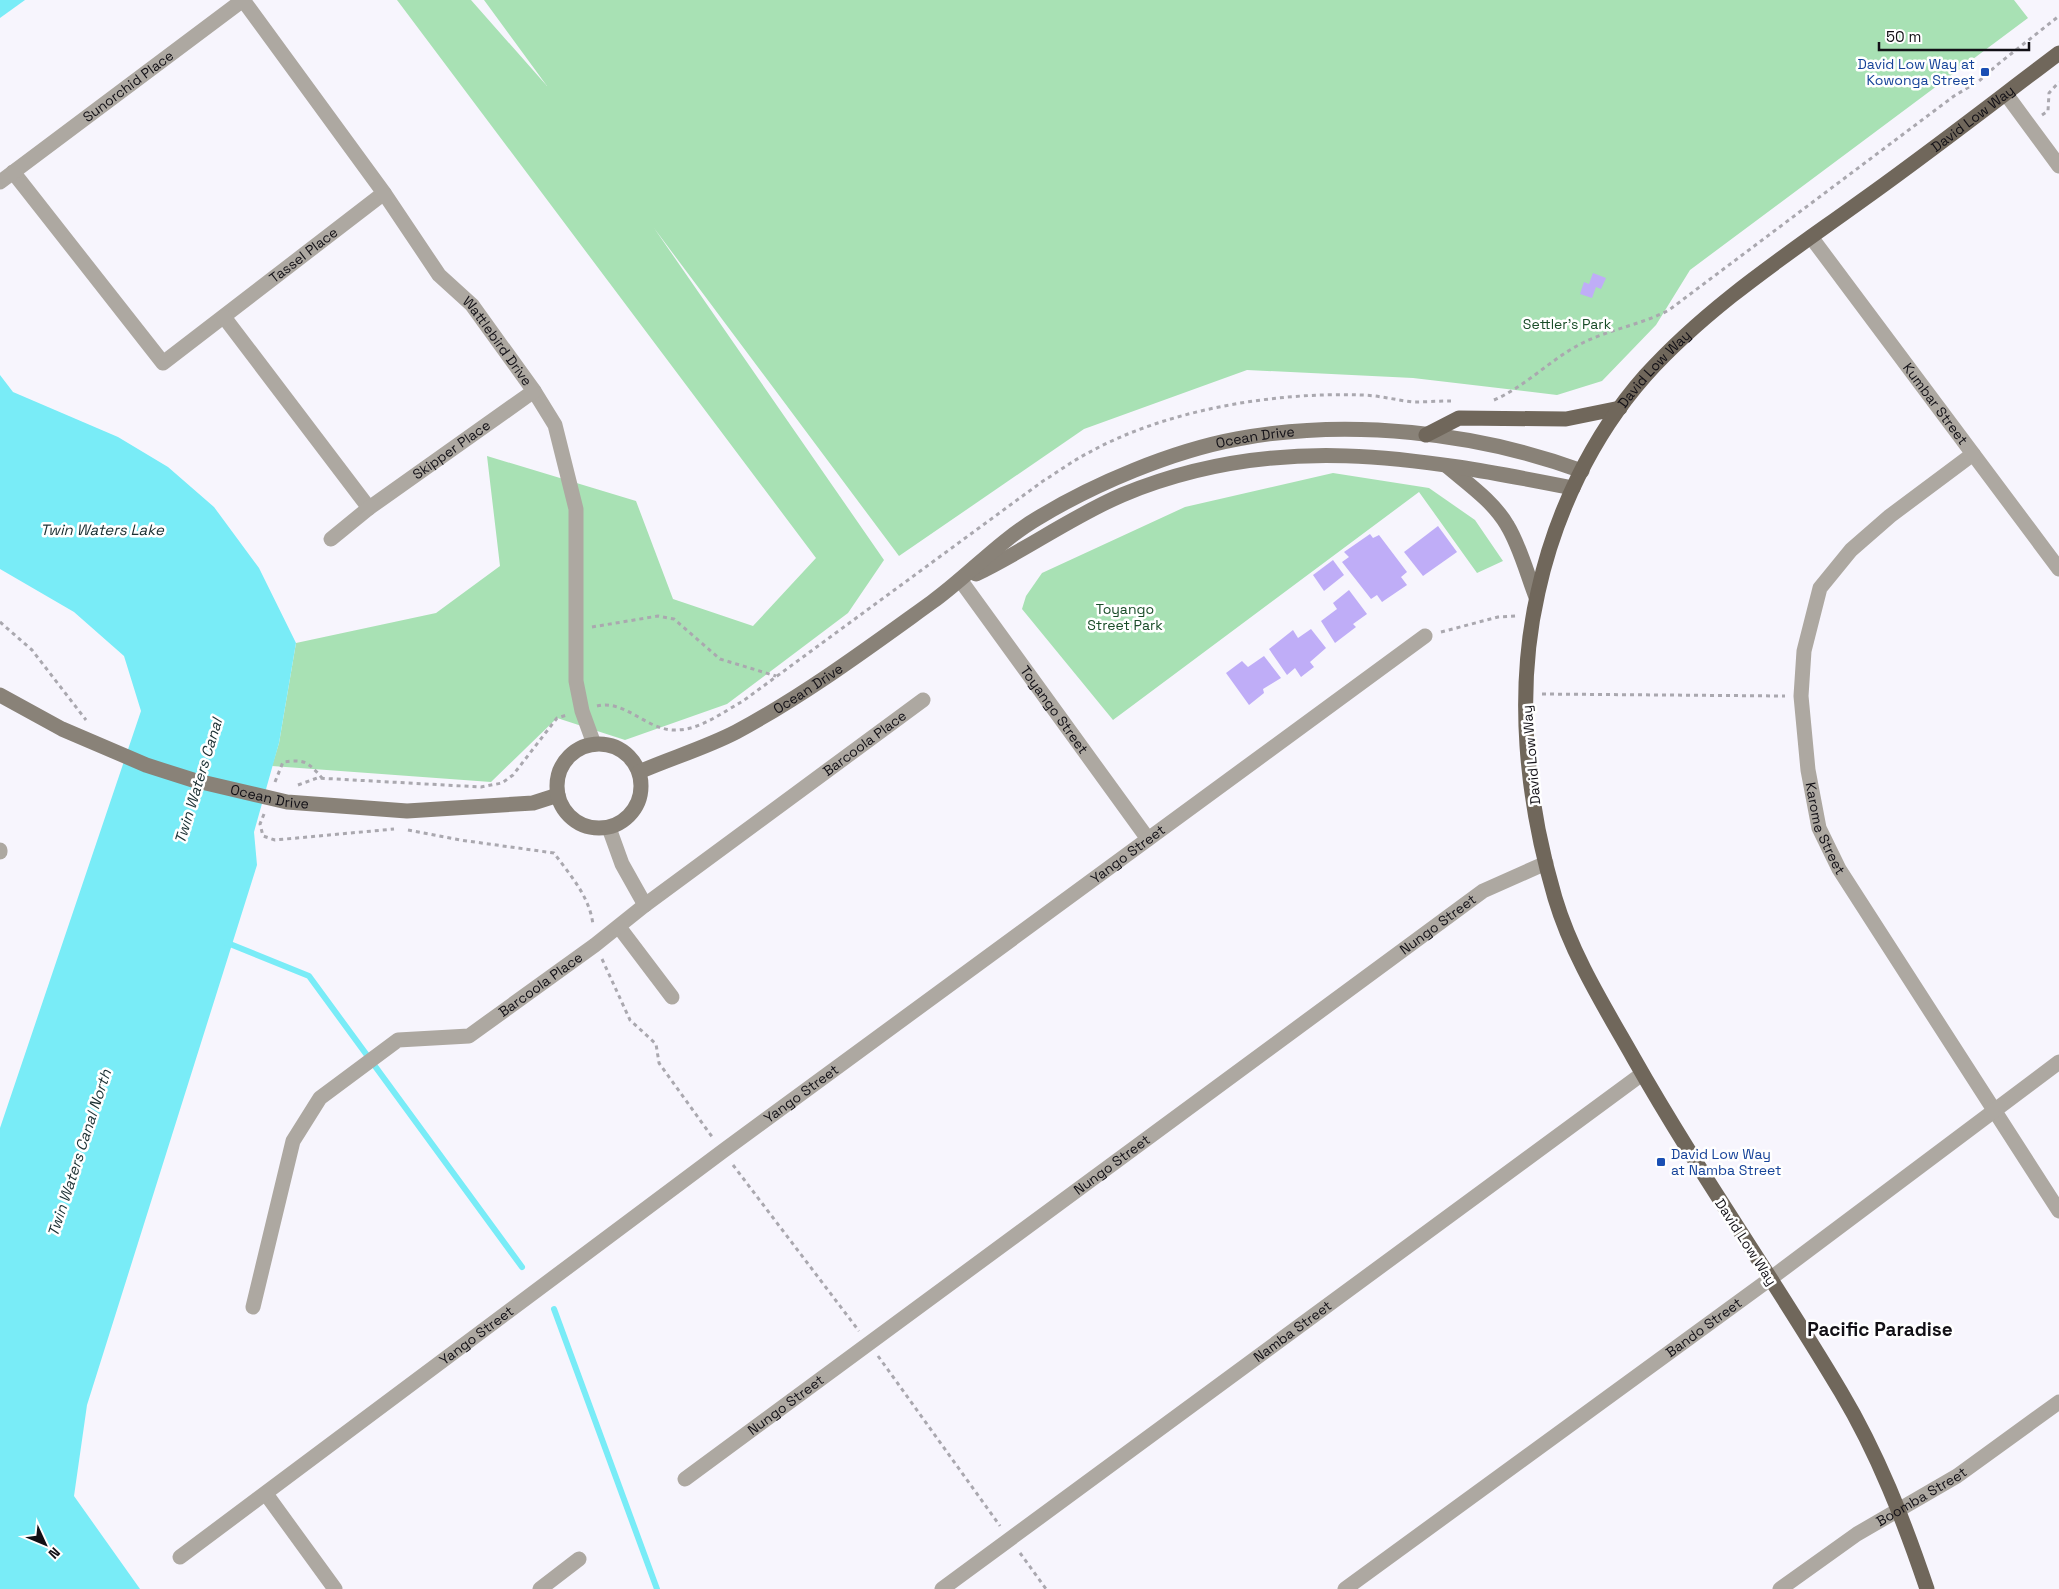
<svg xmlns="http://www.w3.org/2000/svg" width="2059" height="1589" viewBox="0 0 2059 1589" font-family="'Space Grotesk',sans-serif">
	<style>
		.green { fill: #a8e1b4 }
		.water { fill: #79ecf7 }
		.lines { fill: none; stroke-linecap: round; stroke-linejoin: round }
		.stream { stroke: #79ecf7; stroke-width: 6 }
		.building { fill: #bfadf7 }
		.path { stroke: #aaa8af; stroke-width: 3; stroke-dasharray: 4 4; stroke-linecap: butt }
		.street { stroke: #ada8a1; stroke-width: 15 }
		.secondary { stroke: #898278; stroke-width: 15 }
		.primary { stroke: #70675b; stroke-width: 15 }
		.transit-dot { fill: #1a4fb4; stroke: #fff; stroke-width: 2 }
		.labels { text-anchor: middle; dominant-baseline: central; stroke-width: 5; stroke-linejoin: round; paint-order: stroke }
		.transit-label { font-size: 14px; fill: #164399; stroke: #fff; text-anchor: end }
		.street-label { font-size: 14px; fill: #121016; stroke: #fff }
		.park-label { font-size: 14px; fill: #194c28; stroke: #fff }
		.water-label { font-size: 15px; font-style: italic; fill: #1b2f32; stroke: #fff }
		.district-label { font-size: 19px; font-weight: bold; fill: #121016; stroke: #fff }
	</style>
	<rect width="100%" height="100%" fill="#f7f5fd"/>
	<g class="green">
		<polygon points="397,0 471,0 547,86 484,0 2014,0 2028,18 1690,270 1656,325 1602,381 1557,395 1413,378 1247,370 1084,429 899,556 654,228 884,560 848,613 727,704 625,740 557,718 491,782 272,766 279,743 296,643 436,613 500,566 487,456 636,501 673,599 753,626 816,558"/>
		<polygon points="1333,473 1429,488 1475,520 1503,561 1477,573 1419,492 1113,720 1022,609 1026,596 1042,573 1185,507"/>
	</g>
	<g class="water">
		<polygon points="0,0 25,0 0,18"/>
		<polygon points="0,375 13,392 118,437 168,467 214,507 259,568 296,643 279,743 254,832 257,865 87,1405 74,1496 140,1589 0,1589 0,1128 141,711 124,656 74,612 0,569"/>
	</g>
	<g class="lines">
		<g class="stream">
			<polyline points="225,942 309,976 522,1267"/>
			<polyline points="554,1309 657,1589"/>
		</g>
	</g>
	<g class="building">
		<polygon points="1593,273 1606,278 1601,289 1596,287 1592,298 1580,294 1584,282 1589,284"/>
		<polygon points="1438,526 1457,552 1423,576 1404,552"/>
		<polygon points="1370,534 1373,538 1379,535 1407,572 1401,577 1407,585 1382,602 1377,595 1371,599 1342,562 1349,557 1344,552"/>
		<polygon points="1333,560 1344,575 1324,591 1313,575"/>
		<polygon points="1349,590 1367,614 1353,624 1356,627 1335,643 1321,621 1337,609 1333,603"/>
		<polygon points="1311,629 1326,648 1310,662 1314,667 1301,677 1295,668 1287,675 1269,649 1293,630 1298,638"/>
		<polygon points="1264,656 1281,678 1263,689 1264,693 1249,705 1226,673 1242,661 1248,667"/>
	</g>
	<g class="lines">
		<g class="path">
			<polyline points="2042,115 2048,111 2049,93 2059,82"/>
			<path d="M1494,400C1524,387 1547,363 1575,347C1604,330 1639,326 1669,310L1954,96L1979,81L1997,65L2059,16"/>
			<polyline points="0,622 32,650 86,720"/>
			<polyline points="592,627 658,616 674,619 720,659 776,676"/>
			<polyline points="1441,632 1498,617 1517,616"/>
			<polyline points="1542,694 1785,696"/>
			<path d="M597,706C625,699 647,731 676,730C700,730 723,712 743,701L1043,481C1058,472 1072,461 1088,453C1165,410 1273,392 1360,395C1378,395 1395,400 1413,402C1425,402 1438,401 1451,401"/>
			<path d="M275,782L283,762C305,759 308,762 322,778"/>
			<polyline points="298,785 317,778 481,787 502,783 513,775 557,718 567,715"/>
			<polyline points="264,814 260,824 263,836 275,840 394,829"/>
			<path d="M408,830L460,840L554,853C570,875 590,897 593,925"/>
			<polyline points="602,959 630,1020 656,1044 659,1063 713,1138"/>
			<polyline points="733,1165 859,1331"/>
			<polyline points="878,1356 1000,1526"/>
			<polyline points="1020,1553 1046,1589"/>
		</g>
		<g class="street">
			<polyline points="2006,94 2059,166"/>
			<path id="s1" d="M13,172L163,363L384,193"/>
			<path id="s2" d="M0,182L243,0L384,193L439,275L472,305L534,391L555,425L576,509V681L582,711L594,744"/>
			<path id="s3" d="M1811,237L2059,569"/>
			<polyline points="224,317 369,508"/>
			<path id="s4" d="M1973,454L1890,516L1851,550L1820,588L1804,651L1801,696L1808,770L1819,828L1839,869L2059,1211"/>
			<path id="s5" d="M331,539L369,508L534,391"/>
			<path id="s6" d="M961,581L1148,839"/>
			<polyline points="609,828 622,864 645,905"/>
			<polyline points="0,850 0,852"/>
			<polyline points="619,927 672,997"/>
			<path id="s7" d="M253,1307L293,1141L320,1098L398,1040L469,1036L595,945L645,905L923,700"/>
			<path id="s8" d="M685,1479L1483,891L1546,863"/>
			<polyline points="266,1494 335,1589"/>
			<path id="s9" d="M180,1557L723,1151L1425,636"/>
			<polyline points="540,1589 579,1559"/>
			<path id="s10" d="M942,1589L1642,1074"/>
			<path id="s11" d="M1345,1589L1770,1279L2059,1062"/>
			<path id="s12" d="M1780,1589L1857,1534L1957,1476L2059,1402"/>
		</g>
		<g class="secondary">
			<path d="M1447,466C1468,484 1493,501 1507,525C1520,546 1527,574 1536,597"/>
			<path d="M976,574C1026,550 1071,517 1122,495C1275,431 1416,457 1573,488"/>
			<path id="s13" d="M0,695L62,729L146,765L193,780L287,802L407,811L533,803L558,795"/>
			<circle cx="599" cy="786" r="42"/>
			<path id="s14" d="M639,772C671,758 705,748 736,732C805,695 868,648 932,602C969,575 999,541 1038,518C1094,484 1172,451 1237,439C1348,418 1476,432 1582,471"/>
		</g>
		<g class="primary">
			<polyline points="1426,435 1459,418 1566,419 1620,408"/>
			<path id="s15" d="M1927,1589C1904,1521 1878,1454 1841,1392C1774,1279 1698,1172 1633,1057C1604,1006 1572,955 1555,898C1526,800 1515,692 1538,592C1555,514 1592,436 1645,376C1708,306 1788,254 1864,199C1930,152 1994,102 2059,53"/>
		</g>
	</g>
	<g class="transit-dot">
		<rect x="1980" y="67" width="10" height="10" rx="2.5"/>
		<rect x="1656" y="1157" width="10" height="10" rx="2.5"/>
	</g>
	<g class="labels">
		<g class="transit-label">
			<text x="1975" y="64">David Low Way at<tspan x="1975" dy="16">Kowonga Street</tspan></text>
			<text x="1671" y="1154" text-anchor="start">David Low Way<tspan x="1671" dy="16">at Namba Street</tspan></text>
		</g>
		<g class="street-label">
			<text stroke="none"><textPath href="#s2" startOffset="160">Sunorchid Place</textPath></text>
			<text stroke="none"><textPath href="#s15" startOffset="1758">David Low Way</textPath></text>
			<text stroke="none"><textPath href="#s1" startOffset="420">Tassel Place</textPath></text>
			<text stroke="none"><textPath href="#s2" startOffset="730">Wattlebird Drive</textPath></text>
			<text stroke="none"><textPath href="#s15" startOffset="1352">David Low Way</textPath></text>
			<text stroke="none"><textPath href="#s3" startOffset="208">Kumbar Street</textPath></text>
			<text stroke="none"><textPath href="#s14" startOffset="709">Ocean Drive</textPath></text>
			<text stroke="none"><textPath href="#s5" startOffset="150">Skipper Place</textPath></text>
			<text stroke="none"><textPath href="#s14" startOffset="189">Ocean Drive</textPath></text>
			<text stroke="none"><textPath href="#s6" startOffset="159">Toyango Street</textPath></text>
			<text stroke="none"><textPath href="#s7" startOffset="882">Barcoola Place</textPath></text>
			<text transform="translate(1531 755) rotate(-95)">David Low Way</text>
			<text stroke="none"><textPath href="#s13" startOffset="290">Ocean Drive</textPath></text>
			<text stroke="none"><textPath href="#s4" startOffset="450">Karome Street</textPath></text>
			<text stroke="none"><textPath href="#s9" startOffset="1180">Yango Street</textPath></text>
			<text stroke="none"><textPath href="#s8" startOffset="935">Nungo Street</textPath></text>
			<text stroke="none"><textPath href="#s7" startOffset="478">Barcoola Place</textPath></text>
			<text stroke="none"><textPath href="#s9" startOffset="775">Yango Street</textPath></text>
			<text stroke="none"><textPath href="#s8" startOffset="530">Nungo Street</textPath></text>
			<text transform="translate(1746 1242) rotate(57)">David Low Way</text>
			<text stroke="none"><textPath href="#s11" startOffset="444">Bando Street</textPath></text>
			<text stroke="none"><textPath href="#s10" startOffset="435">Namba Street</textPath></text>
			<text stroke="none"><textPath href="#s9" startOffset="370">Yango Street</textPath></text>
			<text stroke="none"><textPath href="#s8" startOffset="125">Nungo Street</textPath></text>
			<text stroke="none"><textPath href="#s12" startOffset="169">Boomba Street</textPath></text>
		</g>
		<g class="park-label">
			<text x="1567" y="324">Settler's Park</text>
			<text x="1125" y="609">Toyango<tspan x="1125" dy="16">Street Park</tspan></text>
		</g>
		<g class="water-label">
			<text x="102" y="529">Twin Waters Lake</text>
			<text transform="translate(198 781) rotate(-73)">Twin Waters Canal</text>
			<text transform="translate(79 1153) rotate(-72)">Twin Waters Canal North</text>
		</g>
		<g class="district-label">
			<text x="1880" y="1329">Pacific Paradise</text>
		</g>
	</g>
	<g transform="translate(45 1544) rotate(134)" stroke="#ffffff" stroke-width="4" paint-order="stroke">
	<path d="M0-4L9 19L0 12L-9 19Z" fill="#121016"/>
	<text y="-8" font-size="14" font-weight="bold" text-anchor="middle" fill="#121016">N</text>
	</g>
	<path d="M1879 42v8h150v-8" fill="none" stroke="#121016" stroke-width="2.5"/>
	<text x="1886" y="42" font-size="15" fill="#121016" stroke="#ffffff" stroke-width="4" paint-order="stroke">50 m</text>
</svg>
